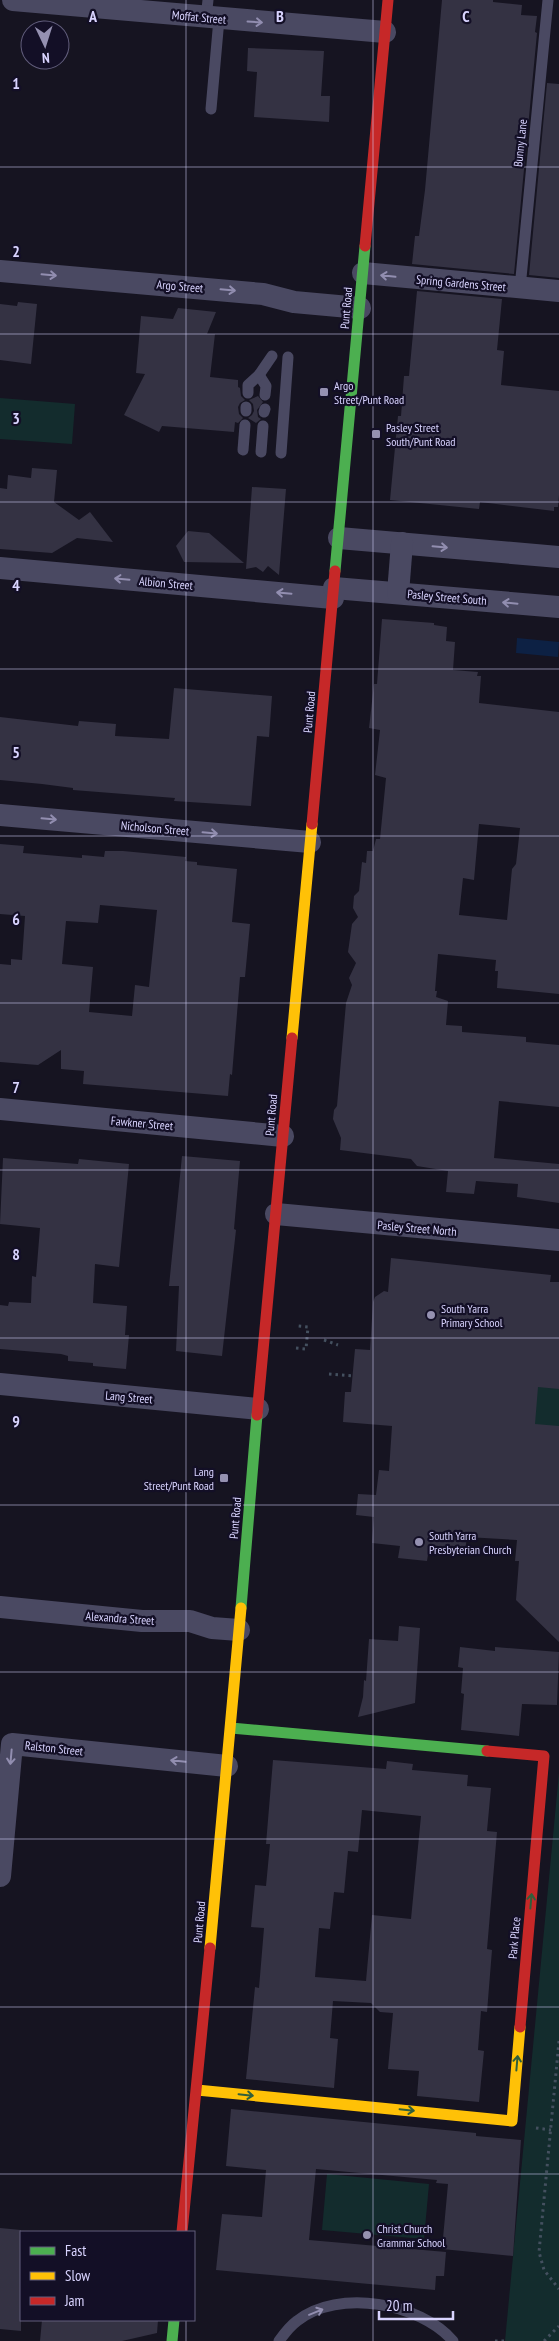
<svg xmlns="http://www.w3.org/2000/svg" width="559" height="2341" viewBox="0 0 559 2341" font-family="'PT Sans Narrow',sans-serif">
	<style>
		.green { fill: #132c2d }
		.water { fill: #0d2144 }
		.building { fill: #343243; fill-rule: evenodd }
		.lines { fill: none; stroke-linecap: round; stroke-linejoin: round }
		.path { stroke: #44505f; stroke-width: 3; stroke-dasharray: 2.5 4; stroke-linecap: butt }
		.lane { stroke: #4a4962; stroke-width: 11 }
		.street { stroke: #4a4962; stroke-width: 22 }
		.fast { stroke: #4caf50; stroke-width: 11 }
		.slow { stroke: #ffc107; stroke-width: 11 }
		.jam { stroke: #c62828; stroke-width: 11 }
		.oneway { stroke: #928eb0 }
		.oneway2 { stroke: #305f3b }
		.grid { fill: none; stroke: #d9d4ff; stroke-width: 1; stroke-opacity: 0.55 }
		.poi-dot { fill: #9591b1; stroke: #130f26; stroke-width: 2 }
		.labels { text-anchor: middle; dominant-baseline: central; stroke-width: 4.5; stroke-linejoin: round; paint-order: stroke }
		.street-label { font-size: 12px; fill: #d9d4ff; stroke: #130f26 }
		.poi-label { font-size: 12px; fill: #d9d4ff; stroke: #130f26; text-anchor: start }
		.grid-label { font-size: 16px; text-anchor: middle; font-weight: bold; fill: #d9d4ff; stroke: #130f26; stroke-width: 4.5; stroke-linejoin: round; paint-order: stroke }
	</style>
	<rect width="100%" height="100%" fill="#161421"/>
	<g class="green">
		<polygon points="0,398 75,404 72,444 0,439"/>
		<polygon points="470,1345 559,1389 559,1426 530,1439"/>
		<polygon points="559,1773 559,2341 505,2341"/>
		<polygon points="327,2174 429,2184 424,2239 322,2230"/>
	</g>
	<polygon class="water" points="517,638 559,642 558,657 516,653"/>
	<g class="building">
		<polygon points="442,0 493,0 493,2 522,5 521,15 537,16 535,32 537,33 514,274 412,264 415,236 419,236 425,190"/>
		<polygon points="248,48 324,51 321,96 330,96 329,122 254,117 257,72 247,71"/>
		<polygon points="547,83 559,84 559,278 529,275"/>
		<polygon points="417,291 502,299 497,350 504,351 501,385 559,391 559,495 558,507 554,507 554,511 480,502 479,509 390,500 398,416 401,416 404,376 409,376"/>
		<polygon points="18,302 37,304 31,364 0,360 0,304 17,306"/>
		<polygon points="178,308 216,312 207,334 215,334 210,377 238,380 238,387 240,388 241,396 245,400 240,403 238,407 239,414 243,418 238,423 235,422 234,432 162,426 159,432 124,415 145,374 136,373 141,316 173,319"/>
		<polygon points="258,396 263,402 257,410 258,417 261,419 256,423 248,418 252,415 254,411 253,404 249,400"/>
		<polygon points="32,468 57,470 54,502 79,520 90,512 113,542 77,538 52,553 0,549 0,488 7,489 8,475 31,478"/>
		<polygon points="252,487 286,489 279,575 268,566 263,572 256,567 246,569"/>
		<polygon points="188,531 209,533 244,563 184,562 176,546"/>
		<path d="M382,619L434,623V625L447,627L446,641L455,642L453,670L478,672L477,676H481L479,703L559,712V994L497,988L498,971H495L496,960L438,954L435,991H437L436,997L448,1001L446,1025L462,1026V1032L526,1037V1042L559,1045V1107L499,1101L494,1158L559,1164V1203L517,1197L518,1184L476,1181L474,1194L446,1192L448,1171L417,1166L411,1159L340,1150L341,1138L333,1119L334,1110L337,1106L346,1003L352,985L349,978L356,963L348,952L352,924L358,917L353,908L354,896L359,891L362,862L366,863L367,851H373L376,839H380L386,778L375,775L380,730L369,728L374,684H377ZM479,824L520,828L516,864L512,869L507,920L459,915L463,878L474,880Z"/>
		<polygon points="174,688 272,696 269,737 257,736 251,806 174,801 175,798 73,790 73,788 42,784 0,780 0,717 78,726 79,721 116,724 115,736 169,739"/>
		<path d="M0,844L24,846L23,853L82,858V855L104,857L105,851H123L186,857L185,861L197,862V865L237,869L232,922L250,924L245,977H240L232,1075L230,1074L228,1096L83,1084L84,1071L61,1069V1050L38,1065L0,1062V964L11,965V959L22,960L25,916L0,914ZM100,905L157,910L149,987L135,985L132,1016L89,1012L93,967L62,964L66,921L98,923Z"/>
		<polygon points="182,1156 240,1161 234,1229 236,1230 222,1356 176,1351 179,1286 169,1286"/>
		<polygon points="3,1158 78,1164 79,1159 129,1164 119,1267 95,1264 93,1303 127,1306 125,1335 129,1335 126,1369 93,1366 93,1363 68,1361 68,1356 61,1354 0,1349 0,1305 8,1306 9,1302 31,1303 32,1276 36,1277 40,1228 0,1224"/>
		<polygon points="391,1258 551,1275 550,1282 559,1282 559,1389 538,1387 535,1424 559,1426 559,1642 516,1600 519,1561 515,1561 517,1540 467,1537 465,1551 429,1548 427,1561 398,1558 400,1546 372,1543 374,1517 356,1515 358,1494 376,1495 379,1470 389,1471 392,1426 343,1422 345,1392 351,1392 355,1349 370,1350 373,1302 375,1297 384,1291 388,1292"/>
		<polygon points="399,1626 420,1628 415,1703 358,1717 363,1697 364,1680 366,1681 369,1639 398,1641"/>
		<polygon points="460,1647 495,1651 495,1647 559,1652 557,1705 522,1704 519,1736 461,1730 464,1694 461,1693 463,1668 458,1667"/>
		<path d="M273,1760L386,1769L387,1761L413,1764L412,1770L468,1775L467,1786L491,1788L487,1831L497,1832L487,1949L492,1950L487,2012L481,2011L478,2050L484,2051L479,2102L417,2096L419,2071L388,2069L393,2013L380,2012L371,2003L333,2001L330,2038L338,2039L334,2088L246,2079L255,1987L259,1988L264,1928L251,1927L255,1885L266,1886L270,1844H266ZM362,1810L421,1816L411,1919L372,1915L366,1981L315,1977L319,1928L330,1929L334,1892L344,1893L348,1851L358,1852Z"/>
		<polygon points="231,2109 476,2133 476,2136 521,2140 513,2256 442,2249 448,2184 436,2183 437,2180 316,2169 309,2240 446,2252 444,2276 436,2276 435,2290 216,2270 222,2214 262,2217 266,2170 226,2166"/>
		<polygon points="0,2228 21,2230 21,2331 0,2329"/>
		<polygon points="42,2320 158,2320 157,2333 122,2341 40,2341"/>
	</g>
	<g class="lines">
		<g class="path">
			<polyline points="324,1340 338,1345"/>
			<polyline points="296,1348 306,1349 308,1327 298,1326"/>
			<polyline points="329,1374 353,1376"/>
			<polyline points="559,2041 539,2252 544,2270 559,2289"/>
			<polyline points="536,2128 551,2130"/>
			<polyline points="495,2341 506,2341"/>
			<polyline points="544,2341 559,2326"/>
		</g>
		<g class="lane">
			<polyline points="206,18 208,0"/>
			<polyline points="211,109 219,19"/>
			<polyline points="520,288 548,0"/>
			<polyline points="259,375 266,386 265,395"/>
			<polyline points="248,393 248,385 259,375 272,356"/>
			<polyline points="246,411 246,407"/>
			<polyline points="264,412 265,409"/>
			<polyline points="243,450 245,425"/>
			<polyline points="261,452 263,426"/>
			<polyline points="281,453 288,357"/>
			<path d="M279,2341C284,2334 290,2326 297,2321C338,2288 421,2303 453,2341"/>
		</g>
		<g class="street">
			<polyline points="13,0 385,32"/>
			<polyline points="0,271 263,294 294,302 360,308"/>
			<polyline points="363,273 559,291"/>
			<polyline points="339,538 559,557"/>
			<polyline points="0,568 333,598"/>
			<polyline points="334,588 559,607"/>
			<polyline points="398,593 402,543"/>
			<polyline points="0,815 310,842"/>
			<polyline points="0,1109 283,1136"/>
			<polyline points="276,1214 559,1240"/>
			<polyline points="0,1384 258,1409"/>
			<polyline points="0,1607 142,1621 190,1621 212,1628 239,1630"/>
			<polyline points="0,1876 12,1744 227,1766"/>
		</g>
		<g class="fast">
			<polyline points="335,571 365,246"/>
			<polyline points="241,1608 257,1415"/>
			<polyline points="231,1728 487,1751"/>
			<polyline points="172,2341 174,2320"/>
		</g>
		<g class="slow">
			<polyline points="292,1038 312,824"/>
			<polyline points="210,1948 241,1608"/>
			<polyline points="197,2090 512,2121 520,2027"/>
		</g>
		<g class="jam">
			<polyline points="365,246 388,0"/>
			<polyline points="312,824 335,571"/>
			<polyline points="257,1415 292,1038"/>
			<polyline points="487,1751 544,1756 520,2027"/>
			<polyline points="182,2232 210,1948"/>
		</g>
	</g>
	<defs><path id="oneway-shaft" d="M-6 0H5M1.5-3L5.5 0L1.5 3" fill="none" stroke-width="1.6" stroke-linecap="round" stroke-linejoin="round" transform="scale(1.25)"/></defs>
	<g class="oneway">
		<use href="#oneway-shaft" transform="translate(255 22) rotate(4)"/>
		<use href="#oneway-shaft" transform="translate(49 275) rotate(5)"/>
		<use href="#oneway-shaft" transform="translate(388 276) rotate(-174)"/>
		<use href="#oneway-shaft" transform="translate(228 290) rotate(5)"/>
		<use href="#oneway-shaft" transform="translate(440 547) rotate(5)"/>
		<use href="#oneway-shaft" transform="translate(122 579) rotate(-175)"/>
		<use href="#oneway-shaft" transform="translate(284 593) rotate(-175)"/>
		<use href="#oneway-shaft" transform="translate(510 603) rotate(-175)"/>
		<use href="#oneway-shaft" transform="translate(49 819) rotate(5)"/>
		<use href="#oneway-shaft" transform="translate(210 833) rotate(5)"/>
		<use href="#oneway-shaft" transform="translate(11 1757) rotate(95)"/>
		<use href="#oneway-shaft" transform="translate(178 1761) rotate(-174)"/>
		<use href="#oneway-shaft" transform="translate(316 2312) rotate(-22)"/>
	</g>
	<g class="oneway2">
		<use href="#oneway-shaft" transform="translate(531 1901) rotate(-85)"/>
		<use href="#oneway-shaft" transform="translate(517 2063) rotate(-85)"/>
		<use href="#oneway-shaft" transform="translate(246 2095) rotate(6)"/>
		<use href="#oneway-shaft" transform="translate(407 2110) rotate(6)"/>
	</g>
	<path class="grid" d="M186,0V2232M373,0V2341M0,167H559M0,334H559M0,502H559M0,669H559M0,836H559M0,1003H559M0,1170H559M0,1338H559M0,1505H559M0,1672H559M0,1839H559M0,2007H559M0,2174H559M186,2320V2341"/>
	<g class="poi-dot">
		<rect x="319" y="387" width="10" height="10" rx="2.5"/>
		<rect x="371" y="429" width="10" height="10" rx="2.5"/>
		<circle cx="431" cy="1315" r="5"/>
		<rect x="219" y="1473" width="10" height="10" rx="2.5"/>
		<circle cx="419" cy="1542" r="5"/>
		<circle cx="367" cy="2235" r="5"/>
	</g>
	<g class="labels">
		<g class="street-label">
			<text transform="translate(199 17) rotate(5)">Moffat Street</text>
			<text transform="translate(520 143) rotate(-84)">Bunny Lane</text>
			<text transform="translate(461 283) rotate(5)">Spring Gardens Street</text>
			<text transform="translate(180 286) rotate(5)">Argo Street</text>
			<text transform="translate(346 308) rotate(-85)">Punt Road</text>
			<text transform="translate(166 583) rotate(5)">Albion Street</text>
			<text transform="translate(447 597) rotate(5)">Pasley Street South</text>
			<text transform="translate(309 712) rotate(-85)">Punt Road</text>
			<text transform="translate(155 828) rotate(5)">Nicholson Street</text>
			<text transform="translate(271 1115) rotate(-85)">Punt Road</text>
			<text transform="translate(142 1123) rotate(5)">Fawkner Street</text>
			<text transform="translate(417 1228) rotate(5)">Pasley Street North</text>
			<text transform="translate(129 1397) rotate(5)">Lang Street</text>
			<text transform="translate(235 1518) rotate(-85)">Punt Road</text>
			<text transform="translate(120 1618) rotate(4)">Alexandra Street</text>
			<text transform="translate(54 1748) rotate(6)">Ralston Street</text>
			<text transform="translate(199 1922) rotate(-85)">Punt Road</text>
			<text transform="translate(514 1938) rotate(-85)">Park Place</text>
		</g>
		<g class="poi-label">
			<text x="334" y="385">Argo<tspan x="334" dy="14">Street/Punt Road</tspan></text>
			<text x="386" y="427">Pasley Street<tspan x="386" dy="14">South/Punt Road</tspan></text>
			<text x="441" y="1308">South Yarra<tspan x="441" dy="14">Primary School</tspan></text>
			<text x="214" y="1471" text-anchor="end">Lang<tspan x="214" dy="14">Street/Punt Road</tspan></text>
			<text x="429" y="1535">South Yarra<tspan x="429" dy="14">Presbyterian Church</tspan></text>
			<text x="377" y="2228">Christ Church<tspan x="377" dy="14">Grammar School</tspan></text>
		</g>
	</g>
	<g class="grid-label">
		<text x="93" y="22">A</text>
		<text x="280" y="22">B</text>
		<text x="466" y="22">C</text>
		<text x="16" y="89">1</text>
		<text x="16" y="257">2</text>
		<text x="16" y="424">3</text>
		<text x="16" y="591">4</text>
		<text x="16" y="758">5</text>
		<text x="16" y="925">6</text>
		<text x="16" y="1093">7</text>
		<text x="16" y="1260">8</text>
		<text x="16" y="1427">9</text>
	</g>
	<rect x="20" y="2231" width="175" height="90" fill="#130f26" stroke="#625e7d"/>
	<rect x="30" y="2247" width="25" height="8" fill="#4caf50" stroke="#625e7d"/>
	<text x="65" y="2256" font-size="15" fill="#d9d4ff">Fast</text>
	<rect x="30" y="2272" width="25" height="8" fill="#ffc107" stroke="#625e7d"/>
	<text x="65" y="2281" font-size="15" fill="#d9d4ff">Slow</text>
	<rect x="30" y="2297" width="25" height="8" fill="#c62828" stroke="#625e7d"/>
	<text x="65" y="2306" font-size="15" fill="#d9d4ff">Jam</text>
	<g transform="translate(45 45) rotate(176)"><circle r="24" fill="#130f26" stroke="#625e7d"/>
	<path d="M0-4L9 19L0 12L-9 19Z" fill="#9591b1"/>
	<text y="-8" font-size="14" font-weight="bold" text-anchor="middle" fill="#d9d4ff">N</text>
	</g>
	<path d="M379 2311v8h74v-8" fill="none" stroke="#d9d4ff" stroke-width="2.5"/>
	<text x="386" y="2311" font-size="15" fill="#d9d4ff" stroke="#130f26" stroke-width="4" paint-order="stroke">20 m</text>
</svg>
